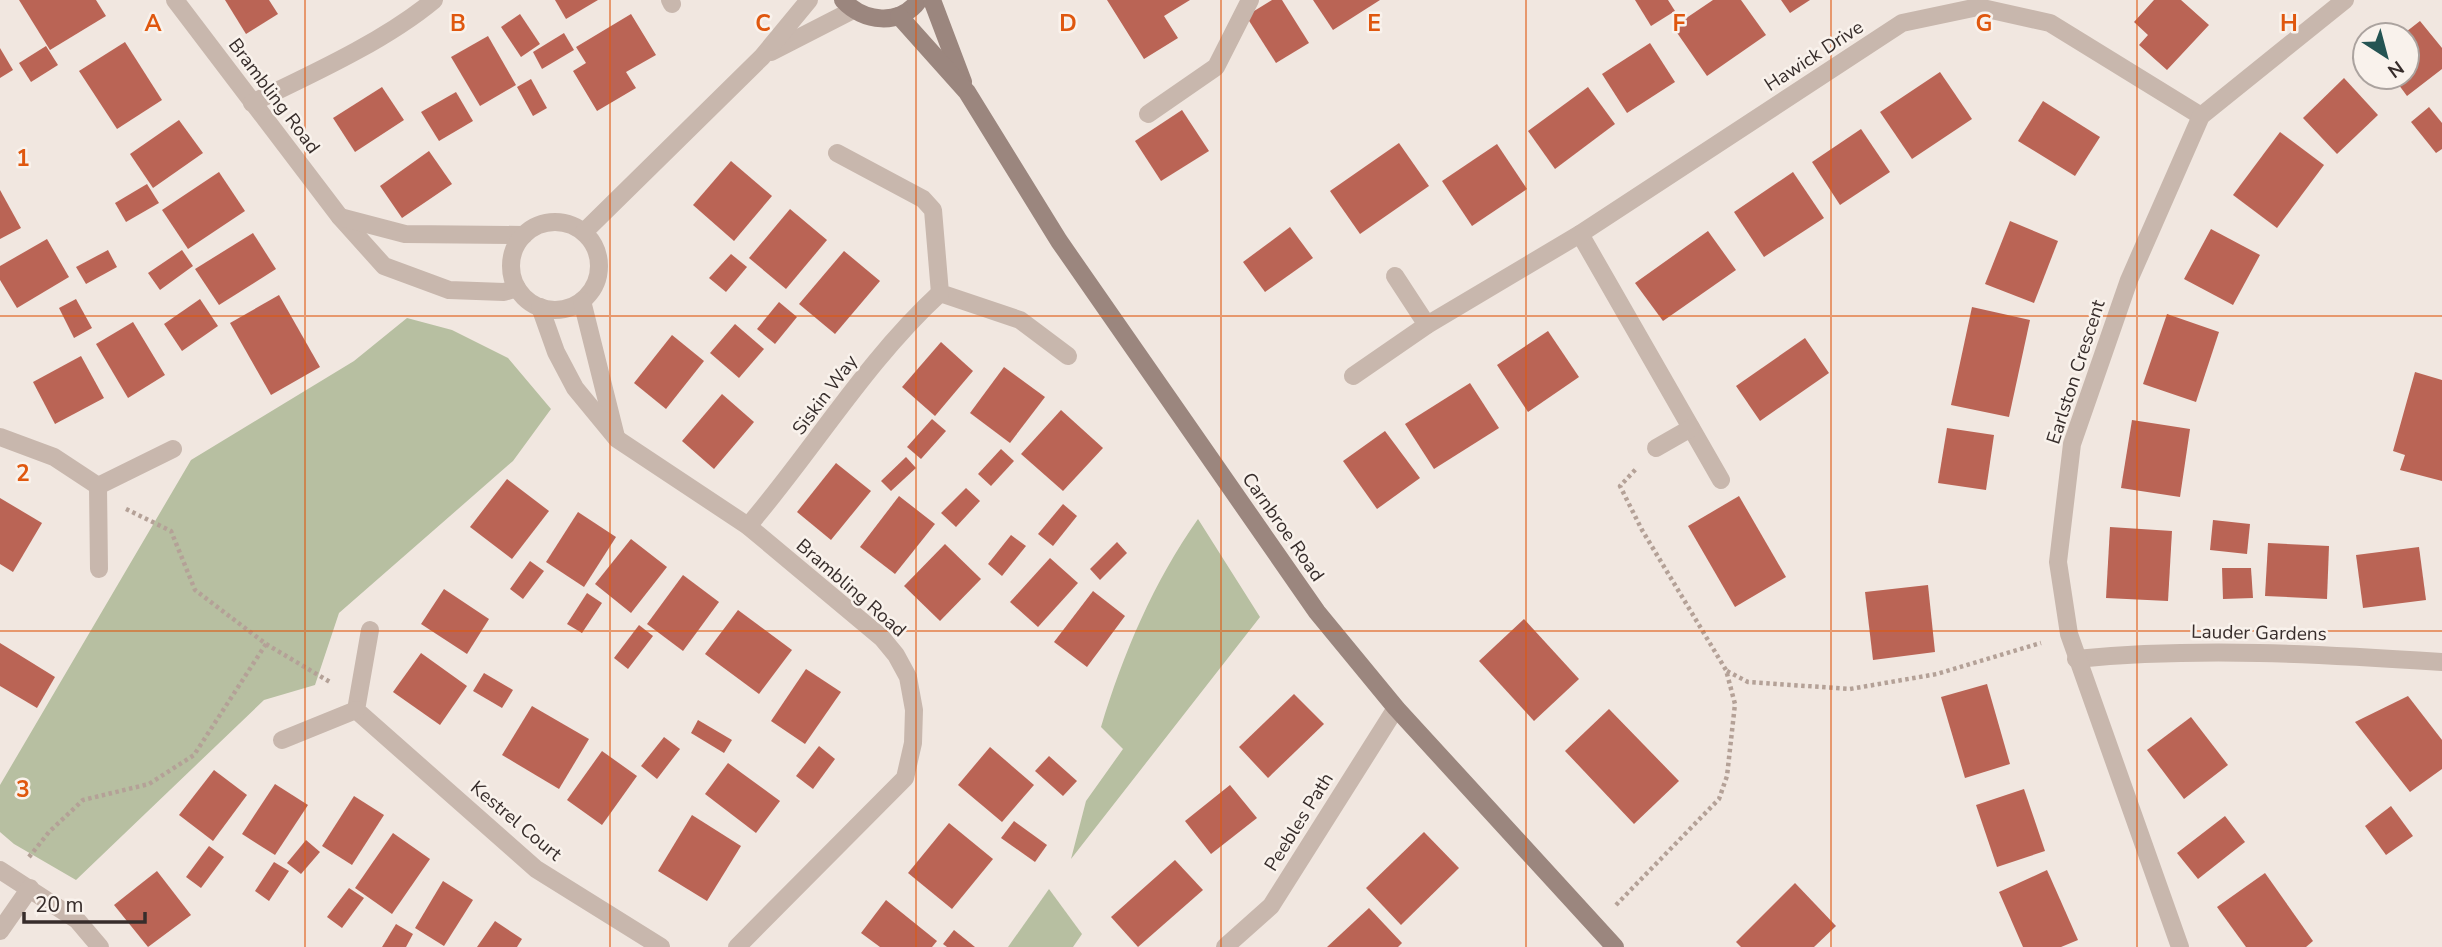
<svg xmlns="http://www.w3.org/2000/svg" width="2442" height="947" viewBox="0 0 2442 947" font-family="'Nunito Sans',sans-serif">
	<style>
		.green { fill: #b7bfa1 }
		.building { fill: #ba6455 }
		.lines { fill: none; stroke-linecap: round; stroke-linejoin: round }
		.path { stroke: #b4a197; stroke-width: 4.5; stroke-dasharray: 3.5 3.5; stroke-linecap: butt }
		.street { stroke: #c8b7ad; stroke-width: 18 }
		.secondary { stroke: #9b867e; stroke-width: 18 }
		.grid { fill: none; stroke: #df570e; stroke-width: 2; stroke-opacity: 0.55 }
		.labels { text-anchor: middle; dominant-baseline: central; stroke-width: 5; stroke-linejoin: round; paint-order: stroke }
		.street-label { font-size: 19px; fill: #372d2b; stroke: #f9f2ec }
		.grid-label { font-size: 23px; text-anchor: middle; font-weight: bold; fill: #df570e; stroke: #f9f2ec; stroke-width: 5; stroke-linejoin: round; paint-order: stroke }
	</style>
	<rect width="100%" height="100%" fill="#f1e7e0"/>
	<g class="green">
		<polygon points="407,318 452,330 508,358 551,409 513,461 339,613 315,685 264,700 76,880 14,844 0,832 0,785 191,460 354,361"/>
		<path d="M1198,519L1260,617L1071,859L1086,801L1123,749L1101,727C1123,654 1154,581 1198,519Z"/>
		<polygon points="1049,889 1082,934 1073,947 1008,947"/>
	</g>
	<g class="building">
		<polygon points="19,0 96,0 106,16 50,50"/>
		<polygon points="225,0 269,0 278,14 246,34"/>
		<polygon points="555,0 598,0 566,19"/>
		<polygon points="1107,0 1190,0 1164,16 1178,38 1144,59"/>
		<polygon points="1272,0 1282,0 1309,43 1276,63 1246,16"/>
		<polygon points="1313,0 1380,0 1333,30"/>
		<polygon points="1635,0 1668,0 1675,11 1651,26"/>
		<polygon points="1713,0 1741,0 1766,35 1707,76 1673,27"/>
		<polygon points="1781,0 1810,0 1790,13"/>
		<polygon points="2154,0 2181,0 2209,25 2167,70 2139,45 2148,35 2134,22"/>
		<polygon points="520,14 540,44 521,57 501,27"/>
		<polygon points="631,14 656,55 626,72 636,88 597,111 573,71 586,63 576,47"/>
		<polygon points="2420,21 2442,48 2442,69 2407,96 2393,77 2407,77 2407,35 2402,35"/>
		<polygon points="564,33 574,50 542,69 533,52"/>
		<polygon points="488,36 516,85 480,106 451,57"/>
		<polygon points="125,42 162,100 117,129 79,71"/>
		<polygon points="1650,43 1675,82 1627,113 1602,74"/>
		<polygon points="46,46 58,65 31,82 19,63"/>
		<polygon points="0,48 13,70 0,78"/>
		<polygon points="1940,72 1972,119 1912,159 1880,112"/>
		<polygon points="2344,78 2378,115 2337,154 2303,118"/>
		<polygon points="531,79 547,108 533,116 517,87"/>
		<polygon points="382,87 404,120 355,152 333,118"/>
		<polygon points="1588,87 1615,124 1555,169 1528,131"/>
		<polygon points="456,92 473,121 439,141 421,112"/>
		<polygon points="2043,101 2100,137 2075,176 2018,141"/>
		<polygon points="2429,107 2442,123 2442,149 2436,153 2411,122"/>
		<polygon points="1182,110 1209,151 1161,181 1135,141"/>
		<polygon points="179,120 203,153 153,188 130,154"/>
		<polygon points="1861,129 1890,172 1840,205 1812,162"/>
		<polygon points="2280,132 2324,165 2277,228 2233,195"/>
		<polygon points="1399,143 1429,186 1360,234 1330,191"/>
		<polygon points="1497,144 1527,189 1472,226 1442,181"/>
		<polygon points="429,151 452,184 402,218 380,186"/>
		<polygon points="731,161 772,196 734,241 693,205"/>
		<polygon points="219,172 245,211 188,249 162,210"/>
		<polygon points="1793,172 1824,218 1764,257 1734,212"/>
		<polygon points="147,184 159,203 126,222 115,203"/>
		<polygon points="0,190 21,228 0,239"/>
		<polygon points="790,209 827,240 786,289 749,258"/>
		<polygon points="2010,221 2058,241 2034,303 1985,284"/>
		<polygon points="1290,227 1313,258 1265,292 1243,262"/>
		<polygon points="2211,229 2260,255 2233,305 2184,279"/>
		<polygon points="1708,231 1736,270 1663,321 1635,283"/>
		<polygon points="253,233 276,269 219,305 195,269"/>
		<polygon points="47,239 69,277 17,308 0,280 0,266"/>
		<polygon points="108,250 117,267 86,284 76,267"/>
		<polygon points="182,250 193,266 160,290 148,273"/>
		<polygon points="844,251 880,281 835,334 799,304"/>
		<polygon points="731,254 747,267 726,292 709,278"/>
		<polygon points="279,295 320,367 271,395 230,323"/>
		<polygon points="76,299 92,328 74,338 59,308"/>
		<polygon points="200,299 218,326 182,351 164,324"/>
		<polygon points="779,302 797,317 775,344 757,329"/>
		<polygon points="1972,307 2030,320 2009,417 1951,405"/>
		<polygon points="2167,314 2219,332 2196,402 2143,384"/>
		<polygon points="133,322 165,375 128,398 96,344"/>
		<polygon points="735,324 764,349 739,378 710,353"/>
		<polygon points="1548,331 1579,377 1528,412 1497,365"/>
		<polygon points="672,335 704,361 666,409 634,383"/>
		<polygon points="1805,338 1829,373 1760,421 1736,386"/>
		<polygon points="941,342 973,371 935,416 902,387"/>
		<polygon points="81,356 104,398 55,424 33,382"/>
		<polygon points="1004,367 1045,397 1010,443 970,413"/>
		<polygon points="2415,372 2442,380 2442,481 2400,470 2405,455 2393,451"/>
		<polygon points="1470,383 1499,428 1434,469 1405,424"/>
		<polygon points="722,394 754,422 714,469 682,441"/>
		<polygon points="1061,410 1103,448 1063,491 1021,454"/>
		<polygon points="932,419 946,431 921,459 907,447"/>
		<polygon points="2132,420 2190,429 2180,497 2121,488"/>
		<polygon points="1947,428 1994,435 1986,490 1938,483"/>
		<polygon points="1385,431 1420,478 1377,509 1343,461"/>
		<polygon points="1001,449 1014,461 991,486 978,474"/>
		<polygon points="906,457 916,468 891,491 881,481"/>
		<polygon points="836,463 871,491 831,540 797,512"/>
		<polygon points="507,479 549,511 512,559 470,527"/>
		<polygon points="966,488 980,501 956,527 941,513"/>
		<polygon points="899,496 935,524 895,574 860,547"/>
		<polygon points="1739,496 1786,577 1735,607 1688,526"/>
		<polygon points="0,498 42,523 13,572 0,564"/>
		<polygon points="1063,504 1077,516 1053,546 1038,534"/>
		<polygon points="578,512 616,537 584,587 546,562"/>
		<polygon points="2213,520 2250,524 2247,554 2210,550"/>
		<polygon points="2110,527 2172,531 2168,601 2106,598"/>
		<polygon points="1011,535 1026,546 1002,576 988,564"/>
		<polygon points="631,539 667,567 631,613 595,584"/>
		<polygon points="1117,542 1127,553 1100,580 1090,569"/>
		<polygon points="2268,543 2329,546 2327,599 2265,596"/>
		<polygon points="945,544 981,579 940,621 904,586"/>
		<polygon points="2419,547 2426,600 2363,608 2356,555"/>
		<polygon points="1050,558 1078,583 1038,627 1010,602"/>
		<polygon points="530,561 544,571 523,599 510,589"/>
		<polygon points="2222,568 2251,568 2253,598 2223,599"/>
		<polygon points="683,575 719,602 683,651 647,624"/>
		<polygon points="1928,585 1935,652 1873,660 1865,592"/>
		<polygon points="444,589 489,619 467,654 421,624"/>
		<polygon points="1093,591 1125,616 1087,667 1054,642"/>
		<polygon points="587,593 602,603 582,633 567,624"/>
		<polygon points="738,610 792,650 759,694 705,654"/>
		<polygon points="1524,619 1579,679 1534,721 1479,661"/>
		<polygon points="639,625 653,636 628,669 614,658"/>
		<polygon points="0,643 55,677 37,708 0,686"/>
		<polygon points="421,653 467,686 440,725 393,692"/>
		<polygon points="806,669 841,692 805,744 771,721"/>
		<polygon points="484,673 513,690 502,708 473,691"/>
		<polygon points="1987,684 2010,764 1965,778 1941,697"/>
		<polygon points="1294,694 1324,724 1268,778 1239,747"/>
		<polygon points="2408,696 2442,740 2442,769 2410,792 2355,722"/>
		<polygon points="532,706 589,739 559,789 502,755"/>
		<polygon points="1609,709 1679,781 1634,824 1565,751"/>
		<polygon points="2191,717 2228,765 2184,799 2147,750"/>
		<polygon points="698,720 732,740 724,753 691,733"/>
		<polygon points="664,737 680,749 657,779 641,766"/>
		<polygon points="819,746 835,759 813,789 796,776"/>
		<polygon points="990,747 1034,785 1002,822 958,785"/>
		<polygon points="602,751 637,776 602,825 567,800"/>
		<polygon points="1049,756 1077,781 1063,796 1035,771"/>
		<polygon points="728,763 780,801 756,833 705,794"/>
		<polygon points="214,770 247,795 213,841 179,815"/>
		<polygon points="275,784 308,805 275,855 242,834"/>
		<polygon points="1230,785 1257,818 1211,854 1185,821"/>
		<polygon points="2024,789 2045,851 1997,867 1976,805"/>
		<polygon points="354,796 384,815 352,865 322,846"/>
		<polygon points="2391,806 2413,836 2386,855 2365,826"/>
		<polygon points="692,815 741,846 707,901 658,871"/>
		<polygon points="2225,816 2245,842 2198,879 2177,853"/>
		<polygon points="1014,821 1047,845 1035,862 1001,838"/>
		<polygon points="949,823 993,859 952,909 908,873"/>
		<polygon points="1424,832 1459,868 1401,925 1366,888"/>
		<polygon points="393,833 430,859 392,914 355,888"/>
		<polygon points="306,840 320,852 301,874 287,863"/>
		<polygon points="209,846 224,857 201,888 186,877"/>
		<polygon points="1175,860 1203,890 1138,947 1111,917"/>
		<polygon points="274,862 289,871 269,901 255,891"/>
		<polygon points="2047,870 2078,940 2061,947 2023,947 1999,892"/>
		<polygon points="157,871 191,915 148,947 114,905"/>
		<polygon points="2265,873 2313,941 2306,947 2246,947 2217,907"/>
		<polygon points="443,881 473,900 444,946 415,928"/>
		<polygon points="1795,883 1836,926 1814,947 1741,947 1736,942"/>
		<polygon points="349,888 364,898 342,928 327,917"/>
		<polygon points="886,900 937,941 932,947 880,947 861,933"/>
		<polygon points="1369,908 1402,943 1398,947 1327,947"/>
		<polygon points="495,921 522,939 517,947 477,947"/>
		<polygon points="396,924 413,934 406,947 382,947"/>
		<polygon points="954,930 975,947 947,947 943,944"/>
	</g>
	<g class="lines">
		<g class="path">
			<polyline points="126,509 171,531 195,590 266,644 330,682"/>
			<polyline points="1727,671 1748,682 1850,689 1937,674 2041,643"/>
			<polyline points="29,857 49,832 83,800 149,784 194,755 266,644"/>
			<polyline points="1616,905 1719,799 1727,776 1735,704 1726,670 1642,530 1620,486 1636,469"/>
		</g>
		<g class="street">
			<polyline points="175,0 340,217 384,266 449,290 504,292 517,288"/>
			<polyline points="670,0 672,4"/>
			<polyline points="771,52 853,10"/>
			<path d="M252,103C310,75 385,41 434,0"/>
			<polyline points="1148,114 1216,67 1250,0"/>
			<polyline points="837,153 923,199 933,210 940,293 1020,320 1068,356"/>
			<polyline points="340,217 405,234 524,235"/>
			<circle cx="555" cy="266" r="44"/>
			<polyline points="584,232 762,57 809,0"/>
			<polyline points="1580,234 1721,480"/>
			<polyline points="1395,276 1427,325"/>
			<polyline points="582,301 616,437"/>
			<polyline points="540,307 556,352 575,388 617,439 748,526 882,638 896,655 908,677 914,710 913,743 905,778 737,947"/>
			<polyline points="1353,376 1427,325 1580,234 1902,23 1978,7 2050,23 2201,116"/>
			<polyline points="0,437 54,457 98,486"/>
			<polyline points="1656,448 1691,428"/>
			<path d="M748,526C813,450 866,361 940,293"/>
			<polyline points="99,569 98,486 173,449"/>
			<polyline points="370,630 356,710 536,869 661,947"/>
			<path d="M2076,659C2198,647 2320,654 2442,662"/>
			<polyline points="282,740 356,710"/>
			<polyline points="0,870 77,920 100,947"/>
			<polyline points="0,931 30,888"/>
			<polyline points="1225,947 1271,906 1396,708"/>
			<polyline points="2180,947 2069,634 2058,562 2072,444 2129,280 2201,116 2345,0"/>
		</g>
		<g class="secondary">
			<path d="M843,0C863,22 900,27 919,0"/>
			<polyline points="932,0 963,82"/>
			<polyline points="899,16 967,92 1059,241 1317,612 1396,708 1615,947"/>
		</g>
	</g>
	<path class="grid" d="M305,0V947M610,0V947M916,0V947M1221,0V947M1526,0V947M1831,0V947M2137,0V947M0,316H2442M0,631H2442"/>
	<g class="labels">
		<g class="street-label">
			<text transform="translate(1814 56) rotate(-33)">Hawick Drive</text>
			<text transform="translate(274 96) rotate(53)">Brambling Road</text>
			<text transform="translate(2076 372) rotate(-72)">Earlston Crescent</text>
			<text transform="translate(825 395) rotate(-53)">Siskin Way</text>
			<text transform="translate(1283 527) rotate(55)">Carnbroe Road</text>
			<text transform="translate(851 588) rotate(41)">Brambling Road</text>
			<text transform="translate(2259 633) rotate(1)">Lauder Gardens</text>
			<text transform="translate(516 821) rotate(40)">Kestrel Court</text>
			<text transform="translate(1299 822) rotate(-58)">Peebles Path</text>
		</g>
	</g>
	<g class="grid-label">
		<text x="153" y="31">A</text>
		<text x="458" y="31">B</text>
		<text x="763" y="31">C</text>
		<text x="1068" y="31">D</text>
		<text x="1374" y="31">E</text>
		<text x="1679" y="31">F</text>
		<text x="1984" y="31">G</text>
		<text x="2289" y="31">H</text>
		<text x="23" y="166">1</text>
		<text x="23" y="481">2</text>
		<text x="23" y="797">3</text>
	</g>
	<g transform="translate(2386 56) rotate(144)"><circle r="33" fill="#f9f2ec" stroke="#aba39f" stroke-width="2"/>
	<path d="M0-5L12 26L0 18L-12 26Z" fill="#245453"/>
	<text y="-10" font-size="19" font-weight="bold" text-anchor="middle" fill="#372d2b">N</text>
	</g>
	<path d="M24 912v10h121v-10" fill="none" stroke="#372d2b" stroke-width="3.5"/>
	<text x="35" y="912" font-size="21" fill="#372d2b" stroke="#f9f2ec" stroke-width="5" paint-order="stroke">20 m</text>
</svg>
